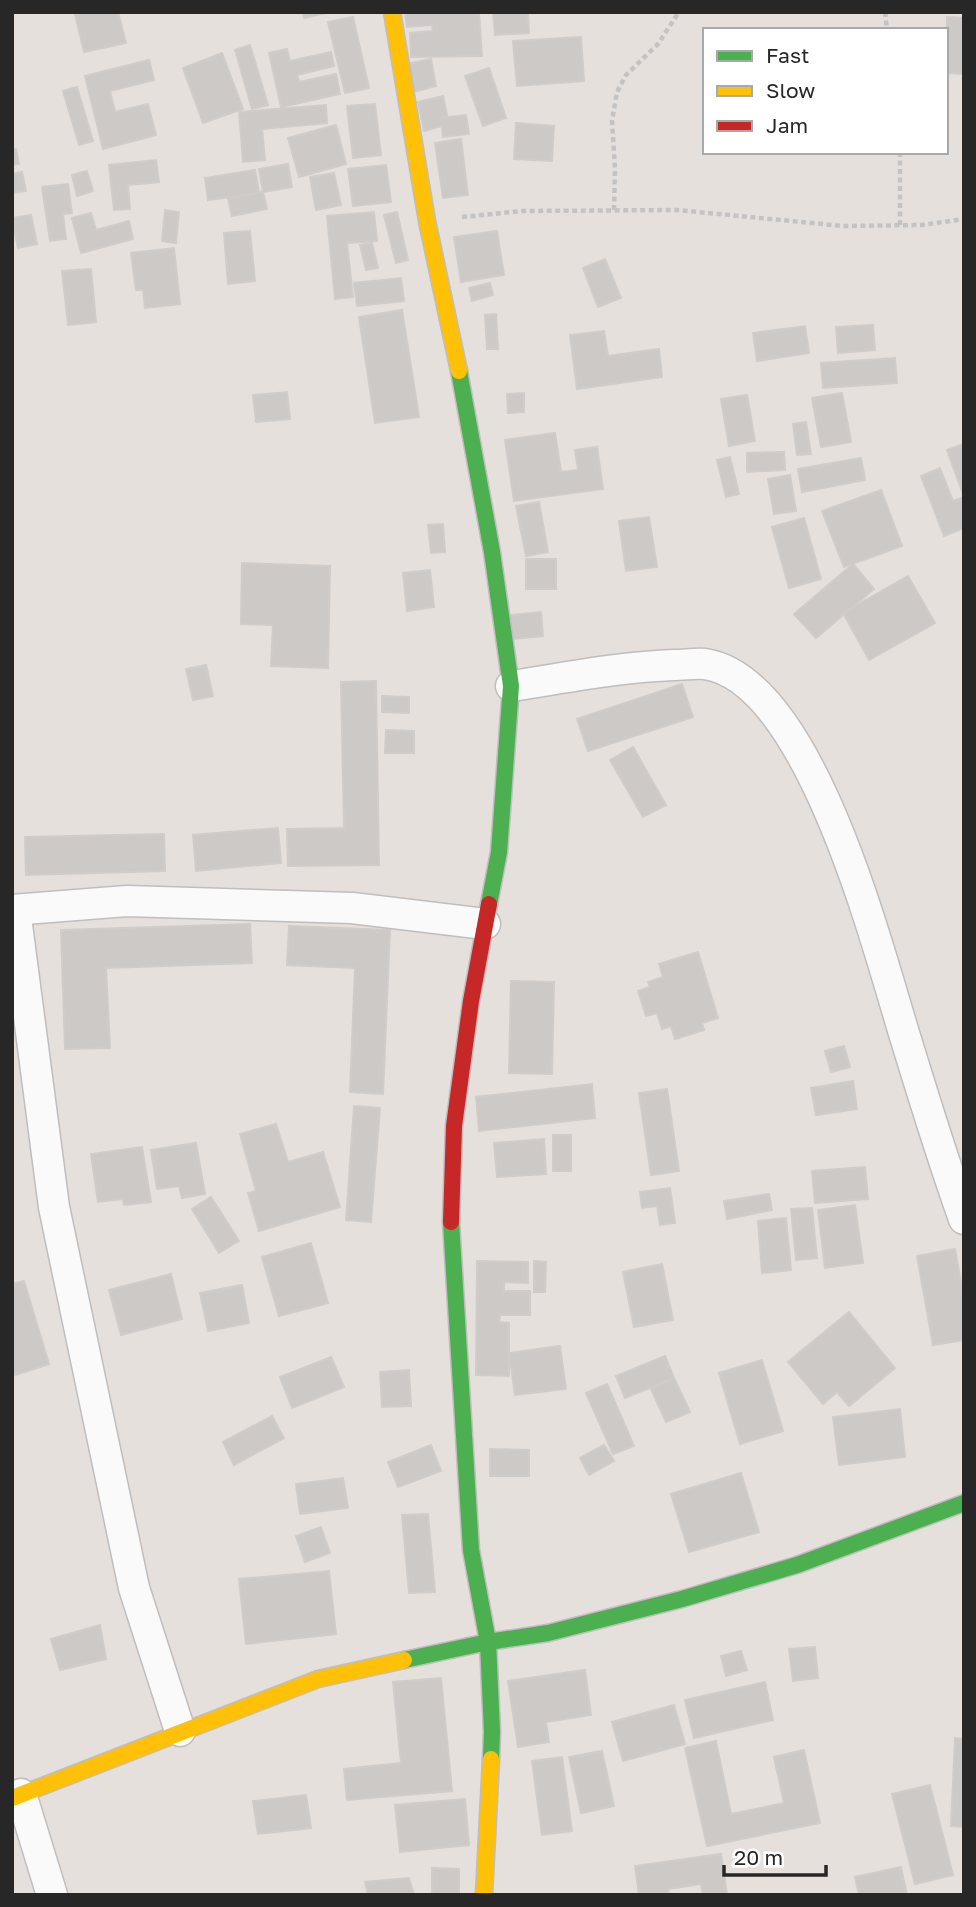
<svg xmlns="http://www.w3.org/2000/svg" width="976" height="1907" viewBox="0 0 976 1907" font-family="'Golos Text',sans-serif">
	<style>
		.building { fill: #ccc9c6; stroke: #d0ccc9; stroke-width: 2 }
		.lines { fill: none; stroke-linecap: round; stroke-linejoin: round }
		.street-casing { stroke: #bfbdbe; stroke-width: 33 }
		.fast-casing { stroke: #bfbdbe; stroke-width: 19 }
		.slow-casing { stroke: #bfbdbe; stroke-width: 19 }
		.jam-casing { stroke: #bfbdbe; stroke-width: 19 }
		.path { stroke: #c4c3c3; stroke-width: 4.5; stroke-dasharray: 5 3.5; stroke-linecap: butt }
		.street { stroke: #fbfafa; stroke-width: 30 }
		.fast { stroke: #4caf50; stroke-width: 16 }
		.slow { stroke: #ffc107; stroke-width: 16 }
		.jam { stroke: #c62828; stroke-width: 16 }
	</style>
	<rect width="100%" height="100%" fill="#e6e0dc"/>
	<g class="building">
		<polygon points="83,12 118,12 126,43 84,52 75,14"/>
		<polygon points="303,12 330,12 304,18"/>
		<polygon points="405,12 479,12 482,56 411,57 410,33 433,31 432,25 407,27"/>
		<polygon points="493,12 528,12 529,33 495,35"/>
		<polygon points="353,17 369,88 345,93 328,22"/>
		<polygon points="947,17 964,18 964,74 946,73"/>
		<polygon points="581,37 584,81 517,86 513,41"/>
		<polygon points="250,45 268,105 252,109 235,50"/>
		<polygon points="287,49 290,61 331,52 334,66 297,75 299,82 336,74 340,94 281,107 269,53"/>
		<polygon points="222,53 243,109 203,123 183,68"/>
		<polygon points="431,59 436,86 413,92 407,64"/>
		<polygon points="149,60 154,80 110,91 115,112 148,104 156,135 103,149 85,76"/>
		<polygon points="489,68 506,118 483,126 465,76"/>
		<polygon points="77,87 93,141 79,145 63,91"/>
		<polygon points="443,96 449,124 424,131 418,102"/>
		<polygon points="375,104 381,155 353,158 347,106"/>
		<polygon points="326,105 327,123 262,129 265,160 243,162 239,112"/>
		<polygon points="466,115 469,134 443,137 441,118"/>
		<polygon points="516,123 554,126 552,161 514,159"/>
		<polygon points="336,125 346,164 299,177 288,138"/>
		<polygon points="461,139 468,195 443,198 435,143"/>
		<polygon points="16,149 19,164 12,165 12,150"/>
		<polygon points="156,160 159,182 128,185 130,209 114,210 109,165"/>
		<polygon points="288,164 292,187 263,192 259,169"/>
		<polygon points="386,165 391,202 353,206 348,169"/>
		<polygon points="255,170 259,193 208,200 205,178"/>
		<polygon points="87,171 93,191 77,196 72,175"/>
		<polygon points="22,172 26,191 12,193 12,174"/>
		<polygon points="334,173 341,205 316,210 310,177"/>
		<polygon points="68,184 72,213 63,214 66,239 50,241 42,187"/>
		<polygon points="263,192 267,209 232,216 228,199"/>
		<polygon points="165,210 179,212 176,243 162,241"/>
		<polygon points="374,212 377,241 347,243 353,297 335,299 327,216"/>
		<polygon points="397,212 408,260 396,263 384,215"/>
		<polygon points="91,213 96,230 129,221 133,239 81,253 72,218"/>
		<polygon points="31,215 37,244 18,248 12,218"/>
		<polygon points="250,231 255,281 228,284 224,233"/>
		<polygon points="497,231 504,275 461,282 454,237"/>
		<polygon points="372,243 378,268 366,270 360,245"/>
		<polygon points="174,248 180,304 145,308 143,290 136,290 131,253"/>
		<polygon points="605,259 621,298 598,307 583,268"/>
		<polygon points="91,269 96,322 68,325 62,271"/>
		<polygon points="401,278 404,301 357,306 354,283"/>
		<polygon points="490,283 493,295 472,301 469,288"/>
		<polygon points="402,310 419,417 375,423 359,317"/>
		<polygon points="496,314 498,349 487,349 485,315"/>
		<polygon points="873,325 875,350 838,353 836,327"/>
		<polygon points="805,326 809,353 757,361 753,333"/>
		<polygon points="604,331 608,356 659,349 662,377 577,389 570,335"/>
		<polygon points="895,358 897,383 823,388 821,363"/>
		<polygon points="287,392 290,419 256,422 253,395"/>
		<polygon points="524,393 524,412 508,413 507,394"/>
		<polygon points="842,393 851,442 821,447 812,398"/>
		<polygon points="747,395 755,441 729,446 721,399"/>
		<polygon points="806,422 811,454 797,455 793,424"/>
		<polygon points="555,433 561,472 578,470 575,450 597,447 603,489 514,501 505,440"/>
		<polygon points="964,444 964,497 947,450"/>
		<polygon points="784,452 785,470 747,472 747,453"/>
		<polygon points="730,457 739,494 726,497 717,460"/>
		<polygon points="861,458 865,480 802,492 798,469"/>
		<polygon points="940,468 953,501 964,497 964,528 944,536 921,476"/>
		<polygon points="790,475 796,511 774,514 768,479"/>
		<polygon points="881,490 902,546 844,567 822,511"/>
		<polygon points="539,502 548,552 526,556 516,506"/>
		<polygon points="649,517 657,567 626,571 619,521"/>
		<polygon points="804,518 821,579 789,588 772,527"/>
		<polygon points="443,524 445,552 431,553 428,525"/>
		<rect x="526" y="559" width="30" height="30"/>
		<polygon points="242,563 330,566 328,668 271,666 273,625 241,624"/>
		<polygon points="853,564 874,589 816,638 794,614"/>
		<polygon points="430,570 434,607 407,611 403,573"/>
		<polygon points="908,576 935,623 869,660 843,613"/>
		<polygon points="541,612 543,636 504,640 501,616"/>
		<polygon points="206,665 213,696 193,700 186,669"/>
		<polygon points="376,681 379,865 288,866 287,829 344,828 341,682"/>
		<polygon points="682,684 693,717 588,751 577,719"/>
		<polygon points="382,696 409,697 409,713 382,712"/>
		<polygon points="386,730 414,731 414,753 385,753"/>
		<polygon points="633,747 666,805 643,817 610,760"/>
		<polygon points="278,828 281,863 196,871 193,835"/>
		<polygon points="164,834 165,871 26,875 25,837"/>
		<polygon points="250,924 252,963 106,968 110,1048 65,1049 61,930"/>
		<polygon points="289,926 390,930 383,1094 350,1092 355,968 287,965"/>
		<polygon points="698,952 718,1018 702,1023 704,1030 675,1039 671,1026 662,1029 657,1013 646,1016 638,991 650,987 648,982 663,977 659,964"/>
		<polygon points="511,981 554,982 552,1074 509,1073"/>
		<polygon points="844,1046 850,1067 831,1072 825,1051"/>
		<polygon points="853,1081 857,1109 816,1115 811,1088"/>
		<polygon points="592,1084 595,1118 479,1131 476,1097"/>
		<polygon points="667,1089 679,1171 651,1175 639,1093"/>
		<polygon points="354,1106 380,1108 371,1222 346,1220"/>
		<polygon points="276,1124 288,1162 323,1152 340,1207 259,1231 248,1193 256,1191 240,1134"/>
		<rect x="553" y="1135" width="18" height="36"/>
		<polygon points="544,1139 546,1174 497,1177 494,1143"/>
		<polygon points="196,1143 205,1194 182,1198 179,1186 157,1189 151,1150"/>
		<polygon points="142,1147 151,1202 124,1205 123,1199 98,1202 91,1154"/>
		<polygon points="865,1167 868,1199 815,1203 812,1171"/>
		<polygon points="670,1188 675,1223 660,1225 657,1206 642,1208 640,1192"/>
		<polygon points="769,1194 772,1210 727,1219 724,1201"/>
		<polygon points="211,1197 239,1241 219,1253 192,1209"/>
		<polygon points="855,1205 863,1263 825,1268 818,1210"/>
		<polygon points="812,1208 817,1258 796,1260 791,1209"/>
		<polygon points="786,1218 791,1270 762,1273 758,1221"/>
		<polygon points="311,1243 328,1303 279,1316 262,1257"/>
		<polygon points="955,1249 964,1298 964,1340 933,1345 917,1256"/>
		<polygon points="477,1261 528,1262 528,1283 504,1282 504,1291 530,1291 530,1315 500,1315 499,1322 509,1323 509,1376 476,1375"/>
		<polygon points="534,1261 546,1262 545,1292 534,1292"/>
		<polygon points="662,1264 673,1320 634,1327 623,1272"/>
		<polygon points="171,1274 182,1319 121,1335 109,1290"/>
		<polygon points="24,1281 49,1364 12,1376 12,1284"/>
		<polygon points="242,1285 249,1323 208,1331 200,1293"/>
		<polygon points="849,1312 895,1368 849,1406 837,1392 823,1404 788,1362"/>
		<polygon points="560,1346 566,1389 515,1395 509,1353"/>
		<polygon points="665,1356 674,1378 625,1398 616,1376"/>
		<polygon points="331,1357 344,1387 292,1408 280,1377"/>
		<polygon points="762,1360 783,1431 740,1444 719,1373"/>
		<polygon points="409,1370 411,1406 382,1407 380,1372"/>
		<polygon points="674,1378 690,1412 666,1422 651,1389"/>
		<polygon points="607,1384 634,1446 613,1454 586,1393"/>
		<polygon points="900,1409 905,1457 839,1465 833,1417"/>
		<polygon points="272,1416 284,1438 234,1465 223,1442"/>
		<polygon points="431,1445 441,1471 398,1487 388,1462"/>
		<polygon points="604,1445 614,1461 589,1475 580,1458"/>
		<polygon points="490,1449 529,1450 529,1476 490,1476"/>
		<polygon points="741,1473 759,1532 689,1552 671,1494"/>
		<polygon points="343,1478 348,1508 300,1514 296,1484"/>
		<polygon points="428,1514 435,1592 409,1593 402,1515"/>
		<polygon points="321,1527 330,1553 305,1562 296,1536"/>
		<polygon points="329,1571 336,1634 246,1644 239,1579"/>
		<polygon points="100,1625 106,1659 60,1670 51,1639"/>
		<polygon points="815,1647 818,1678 793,1681 789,1649"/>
		<polygon points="741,1651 747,1670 726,1676 721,1656"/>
		<polygon points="585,1670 591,1715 546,1722 549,1742 518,1747 508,1681"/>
		<polygon points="441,1678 452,1791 347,1800 344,1769 401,1763 393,1682"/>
		<polygon points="765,1682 773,1720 694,1738 685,1700"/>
		<polygon points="674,1705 685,1744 623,1761 612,1722"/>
		<polygon points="955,1738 964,1739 964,1827 951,1826"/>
		<polygon points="716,1741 731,1814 784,1803 774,1757 804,1750 820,1823 707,1846 685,1748"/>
		<polygon points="602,1751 614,1806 581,1813 569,1757"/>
		<polygon points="562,1757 572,1831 542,1835 532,1761"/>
		<polygon points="930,1785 953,1875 915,1884 892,1794"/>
		<polygon points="306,1795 311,1828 258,1834 253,1801"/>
		<polygon points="465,1799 469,1845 400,1852 395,1805"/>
		<polygon points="721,1854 727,1895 703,1895 701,1884 668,1889 669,1895 639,1895 635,1866"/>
		<polygon points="901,1867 907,1895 859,1895 855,1877"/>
		<polygon points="432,1868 459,1869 459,1895 432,1895"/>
		<polygon points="409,1878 414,1895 368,1895 365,1882"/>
	</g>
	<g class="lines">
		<defs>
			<g id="street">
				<path d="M511,686C565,678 619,667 674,665C684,665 695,663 705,664C812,680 879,954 907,1043C925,1102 943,1160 964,1219"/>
				<polyline points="12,910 127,901 352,908 485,924"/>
				<polyline points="15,910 54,1207 134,1588 180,1731"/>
				<polyline points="21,1794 52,1895"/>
			</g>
			<g id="fast">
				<polyline points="459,371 492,552 511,686 499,852 489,904"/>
				<polyline points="451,1222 471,1550 488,1642 492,1732 491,1759"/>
				<polyline points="404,1660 488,1642 548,1633 682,1599 797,1565 964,1503"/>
			</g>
			<g id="slow">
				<polyline points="392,12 427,221 459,371"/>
				<polyline points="12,1798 318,1679 404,1660"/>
				<polyline points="484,1895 491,1759"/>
			</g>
			<polyline id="jam" points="451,1222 454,1126 471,1001 489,904"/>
		</defs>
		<use href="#street" class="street-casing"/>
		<use href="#fast" class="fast-casing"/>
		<use href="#slow" class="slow-casing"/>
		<use href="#jam" class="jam-casing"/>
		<g class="path">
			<polyline points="885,12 887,30"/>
			<polyline points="614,210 615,169 612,121 617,92 626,75 658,44 679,12"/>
			<polyline points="462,217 523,211 677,210 843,226 922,225 964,219"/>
			<polyline points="900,225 900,152"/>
		</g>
		<use href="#street" class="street"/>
		<use href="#fast" class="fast"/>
		<use href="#slow" class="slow"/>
		<use href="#jam" class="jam"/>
	</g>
	<rect width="976" height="1907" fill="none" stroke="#272727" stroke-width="28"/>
	<rect x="703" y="28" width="245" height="126" fill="#ffffff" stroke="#a9a9a9" stroke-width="2"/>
	<rect x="717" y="51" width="35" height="10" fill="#4caf50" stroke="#a9a9a9" stroke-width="2"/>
	<text x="766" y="63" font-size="21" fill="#272727">Fast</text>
	<rect x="717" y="86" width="35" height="10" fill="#ffc107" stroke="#a9a9a9" stroke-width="2"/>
	<text x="766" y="98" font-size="21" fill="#272727">Slow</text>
	<rect x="717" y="121" width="35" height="10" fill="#c62828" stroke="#a9a9a9" stroke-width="2"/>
	<text x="766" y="133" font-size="21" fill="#272727">Jam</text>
	<path d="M724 1865v10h102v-10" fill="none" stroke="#272727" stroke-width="3.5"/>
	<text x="734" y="1865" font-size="21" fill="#272727" stroke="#ffffff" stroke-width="5" paint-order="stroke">20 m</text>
</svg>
